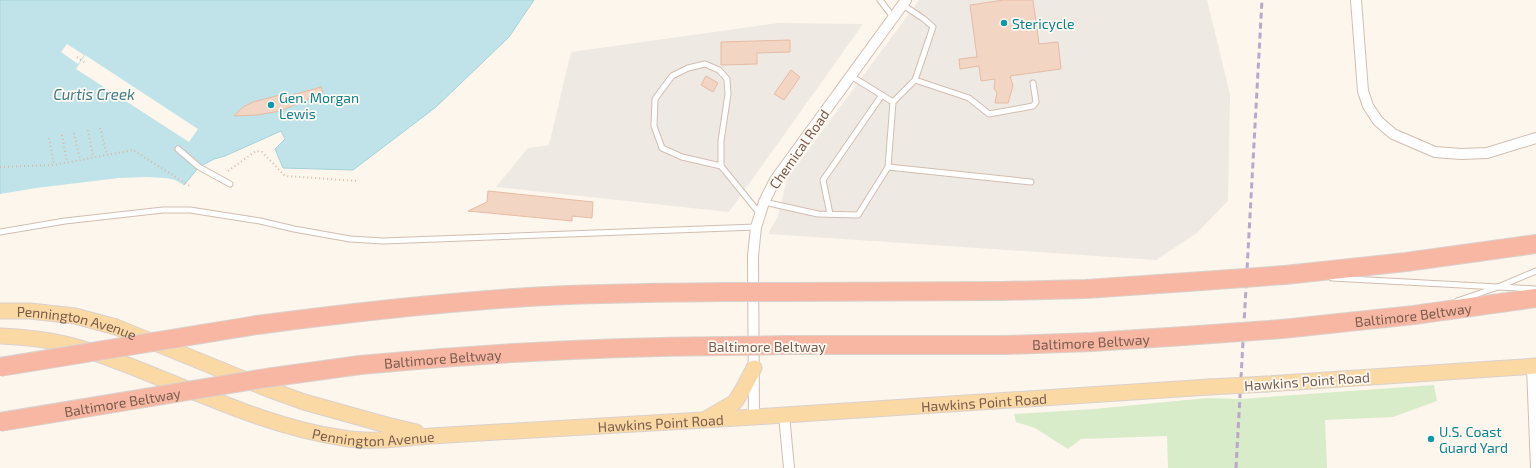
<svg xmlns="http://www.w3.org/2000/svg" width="1536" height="468" viewBox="0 0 1536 468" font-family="'Exo 2',sans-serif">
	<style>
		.industrial { fill: #efe9e4 }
		.green { fill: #d8ecc9 }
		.water { fill: #bfe3e8; stroke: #a5d3da }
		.pier { fill: #fdf6ec }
		.building { fill: #f3d5c3; stroke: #e6bba3 }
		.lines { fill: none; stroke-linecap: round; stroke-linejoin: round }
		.service-casing { stroke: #d1beb0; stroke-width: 7 }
		.minor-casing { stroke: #d1beb0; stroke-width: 12 }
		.primary-casing { stroke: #dad1cd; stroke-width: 17 }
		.motorway-casing { stroke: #dad1cd; stroke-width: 20 }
		.path { stroke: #d9b8a5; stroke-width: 2; stroke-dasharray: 1 3; stroke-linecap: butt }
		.service { stroke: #fff; stroke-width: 5 }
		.minor { stroke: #fff; stroke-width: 10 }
		.primary { stroke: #fbd9a5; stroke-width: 15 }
		.motorway { stroke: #f7b7a3; stroke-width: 18 }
		.rail { stroke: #b9a8c9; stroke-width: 3; stroke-dasharray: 6 4; stroke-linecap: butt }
		.primary-bridge-casing { stroke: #dad1cd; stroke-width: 17; stroke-linecap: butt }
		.motorway-bridge-casing { stroke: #dad1cd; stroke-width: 20; stroke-linecap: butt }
		.primary-bridge { stroke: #fbd9a5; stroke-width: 15 }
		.motorway-bridge { stroke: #f7b7a3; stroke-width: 18 }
		.culture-dot { fill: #0f9aa8; stroke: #fffaf3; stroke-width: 1.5 }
		.labels { text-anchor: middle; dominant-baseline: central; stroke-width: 3.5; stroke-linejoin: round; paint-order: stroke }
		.culture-label { font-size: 14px; fill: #0d838f; stroke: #fffaf3; text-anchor: start }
		.street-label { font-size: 14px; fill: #7a5c4d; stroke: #fffaf3 }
		.water-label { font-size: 15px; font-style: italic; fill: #437c86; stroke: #fffaf3 }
	</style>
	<rect width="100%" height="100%" fill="#fdf6ec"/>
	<g class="industrial">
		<polygon points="919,0 1207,0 1230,94 1228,201 1197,233 1156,260 768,234 778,216 787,179"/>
		<polygon points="778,23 863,24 729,212 496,187 528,148 549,145 571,52"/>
	</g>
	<polygon class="green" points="1434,385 1437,401 1393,417 1325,420 1327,468 1168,468 1167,436 1081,439 1068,449 1035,428 1016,422 1014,414 1094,409 1207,398 1240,399"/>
	<path class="water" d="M0,0H534L509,37L436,107L353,170L283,168L275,149L285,139L281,131L225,156L214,159L199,167L184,185C122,181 61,192 0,200Z"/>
	<g class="pier">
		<polygon points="67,44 84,55 78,64 61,52"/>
		<polygon points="85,55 198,129 189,142 76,69"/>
		<polygon points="147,177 166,178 175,180 184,185 184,187 166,186 112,188 25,200 0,202 0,194 36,188 119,178"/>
	</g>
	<g class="building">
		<polygon points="1004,0 1033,0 1039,44 1058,42 1061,69 1010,76 1013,86 1008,103 995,103 997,92 994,89 995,79 981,81 979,66 960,69 959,59 977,57 970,5"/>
		<polygon points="790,40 790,52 757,53 757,64 721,65 721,42"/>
		<polygon points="791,70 800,77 784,100 774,94"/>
		<polygon points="706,76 718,83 713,92 701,85"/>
		<polygon points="321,87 323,93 280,111 257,115 234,116 243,107 253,102 280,95 285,96 296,94"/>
		<polygon points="488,191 593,202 592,218 572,216 572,221 468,211 487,202"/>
	</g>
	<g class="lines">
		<defs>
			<g id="service">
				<polyline points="880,0 893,17"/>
				<polyline points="903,5 924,19 933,27 915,80 969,98 989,114 1033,106 1036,102 1033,83"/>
				<polyline points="851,76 893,102 915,80"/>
				<polyline points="178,149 199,167 230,184"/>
				<polyline points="721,166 682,157 662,148 654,126 655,99 672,76 688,68 705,64 719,70 727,79 728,94 721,141 721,166 760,214"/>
				<polyline points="888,167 1031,182"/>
				<polyline points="764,202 818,214 858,215 888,167 893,102"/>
				<polyline points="830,214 823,180 882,95"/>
				<polyline points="0,232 65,221 163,210 190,210 260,221 294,229 350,239 383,241 756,227"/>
				<polyline points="1332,278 1536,289"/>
				<polyline points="1457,301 1498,287 1536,271"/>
			</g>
			<g id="minor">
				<polyline points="1356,0 1363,91 1368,106 1378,121 1393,134 1435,152 1461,154 1487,153 1536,138"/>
				<polyline points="1532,367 1536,468"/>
				<polyline points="784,415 789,468"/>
				<polyline points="754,417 753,256 756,227 764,202 775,180 906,0"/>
			</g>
			<g id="primary">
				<path id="s1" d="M0,311H30L75,316L116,327L268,389L304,402L383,424L416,432"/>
				<path id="s2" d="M0,336C23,337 46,339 69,345C93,351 117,361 140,370C206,396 273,428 343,438C372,443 402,438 431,436L754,417L1209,387"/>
				<polyline points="1267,384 1536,366"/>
				<polyline points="706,419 735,402 743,389 754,368"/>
			</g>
			<g id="motorway">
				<polyline points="1285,275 1406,262 1536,244"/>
				<polyline points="789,292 1001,291 1086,289 1188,282"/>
				<path d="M257,325C347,313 437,303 528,297C593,293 659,293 724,292"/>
				<path id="s3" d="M1282,329L1414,315L1536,298"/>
				<path id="s4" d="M788,345H1006L1092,342L1184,336"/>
				<path id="s5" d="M360,365C482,353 603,347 725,346"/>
			</g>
		</defs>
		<use href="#service" class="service-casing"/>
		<use href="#minor" class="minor-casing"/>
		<use href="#primary" class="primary-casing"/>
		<use href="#motorway" class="motorway-casing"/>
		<g class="path">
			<polyline points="77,57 85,63"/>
			<polyline points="100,128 107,155"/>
			<polyline points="88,130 93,157"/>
			<polyline points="74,133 80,160"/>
			<polyline points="62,135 67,162"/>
			<polyline points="49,138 54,165"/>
			<polyline points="0,167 54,165 133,150 190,186"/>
			<polyline points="228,171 256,151 262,152 285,176 359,181"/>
		</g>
		<use href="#service" class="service"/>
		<use href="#minor" class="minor"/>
		<use href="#primary" class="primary"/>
		<use href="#motorway" class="motorway"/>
		<polyline class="rail" points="1236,468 1262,0"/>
		<defs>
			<polyline id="primary-bridge" points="1209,387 1267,384"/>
			<g id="motorway-bridge">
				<polyline points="1188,282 1285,275"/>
				<polyline points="724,292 789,292"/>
				<polyline points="1184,336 1282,329"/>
				<polyline points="725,346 788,345"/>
				<polyline points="0,367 257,325"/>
				<path id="s6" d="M0,422L266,378L360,365"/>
			</g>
		</defs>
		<use href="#primary-bridge" class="primary-bridge-casing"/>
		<use href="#motorway-bridge" class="motorway-bridge-casing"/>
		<use href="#primary-bridge" class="primary-bridge"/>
		<use href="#motorway-bridge" class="motorway-bridge"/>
	</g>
	<g class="culture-dot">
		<circle cx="1004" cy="23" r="4"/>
		<circle cx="271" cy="105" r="4"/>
		<circle cx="1431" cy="439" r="4"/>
	</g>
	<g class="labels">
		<g class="culture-label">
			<text x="1012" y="23">Stericycle</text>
			<text x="279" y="97">Gen. Morgan<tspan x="279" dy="16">Lewis</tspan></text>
			<text x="1439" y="431">U.S. Coast<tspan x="1439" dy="16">Guard Yard</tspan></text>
		</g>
		<g class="street-label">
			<text transform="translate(799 149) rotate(-55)">Chemical Road</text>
			<text stroke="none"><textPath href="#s3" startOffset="132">Baltimore Beltway</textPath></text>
			<text stroke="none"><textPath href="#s1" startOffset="78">Pennington Avenue</textPath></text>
			<text stroke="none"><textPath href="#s4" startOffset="303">Baltimore Beltway</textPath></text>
			<text x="767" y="346">Baltimore Beltway</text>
			<text stroke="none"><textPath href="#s5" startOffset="83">Baltimore Beltway</textPath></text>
			<text transform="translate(1307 381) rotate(-4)">Hawkins Point Road</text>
			<text stroke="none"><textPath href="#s6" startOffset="124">Baltimore Beltway</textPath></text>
			<text stroke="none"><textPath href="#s2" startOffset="1002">Hawkins Point Road</textPath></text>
			<text stroke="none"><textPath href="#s2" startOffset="678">Hawkins Point Road</textPath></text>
			<text stroke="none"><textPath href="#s2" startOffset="390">Pennington Avenue</textPath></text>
		</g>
		<g class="water-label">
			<text x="94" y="94">Curtis Creek</text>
		</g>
	</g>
</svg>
